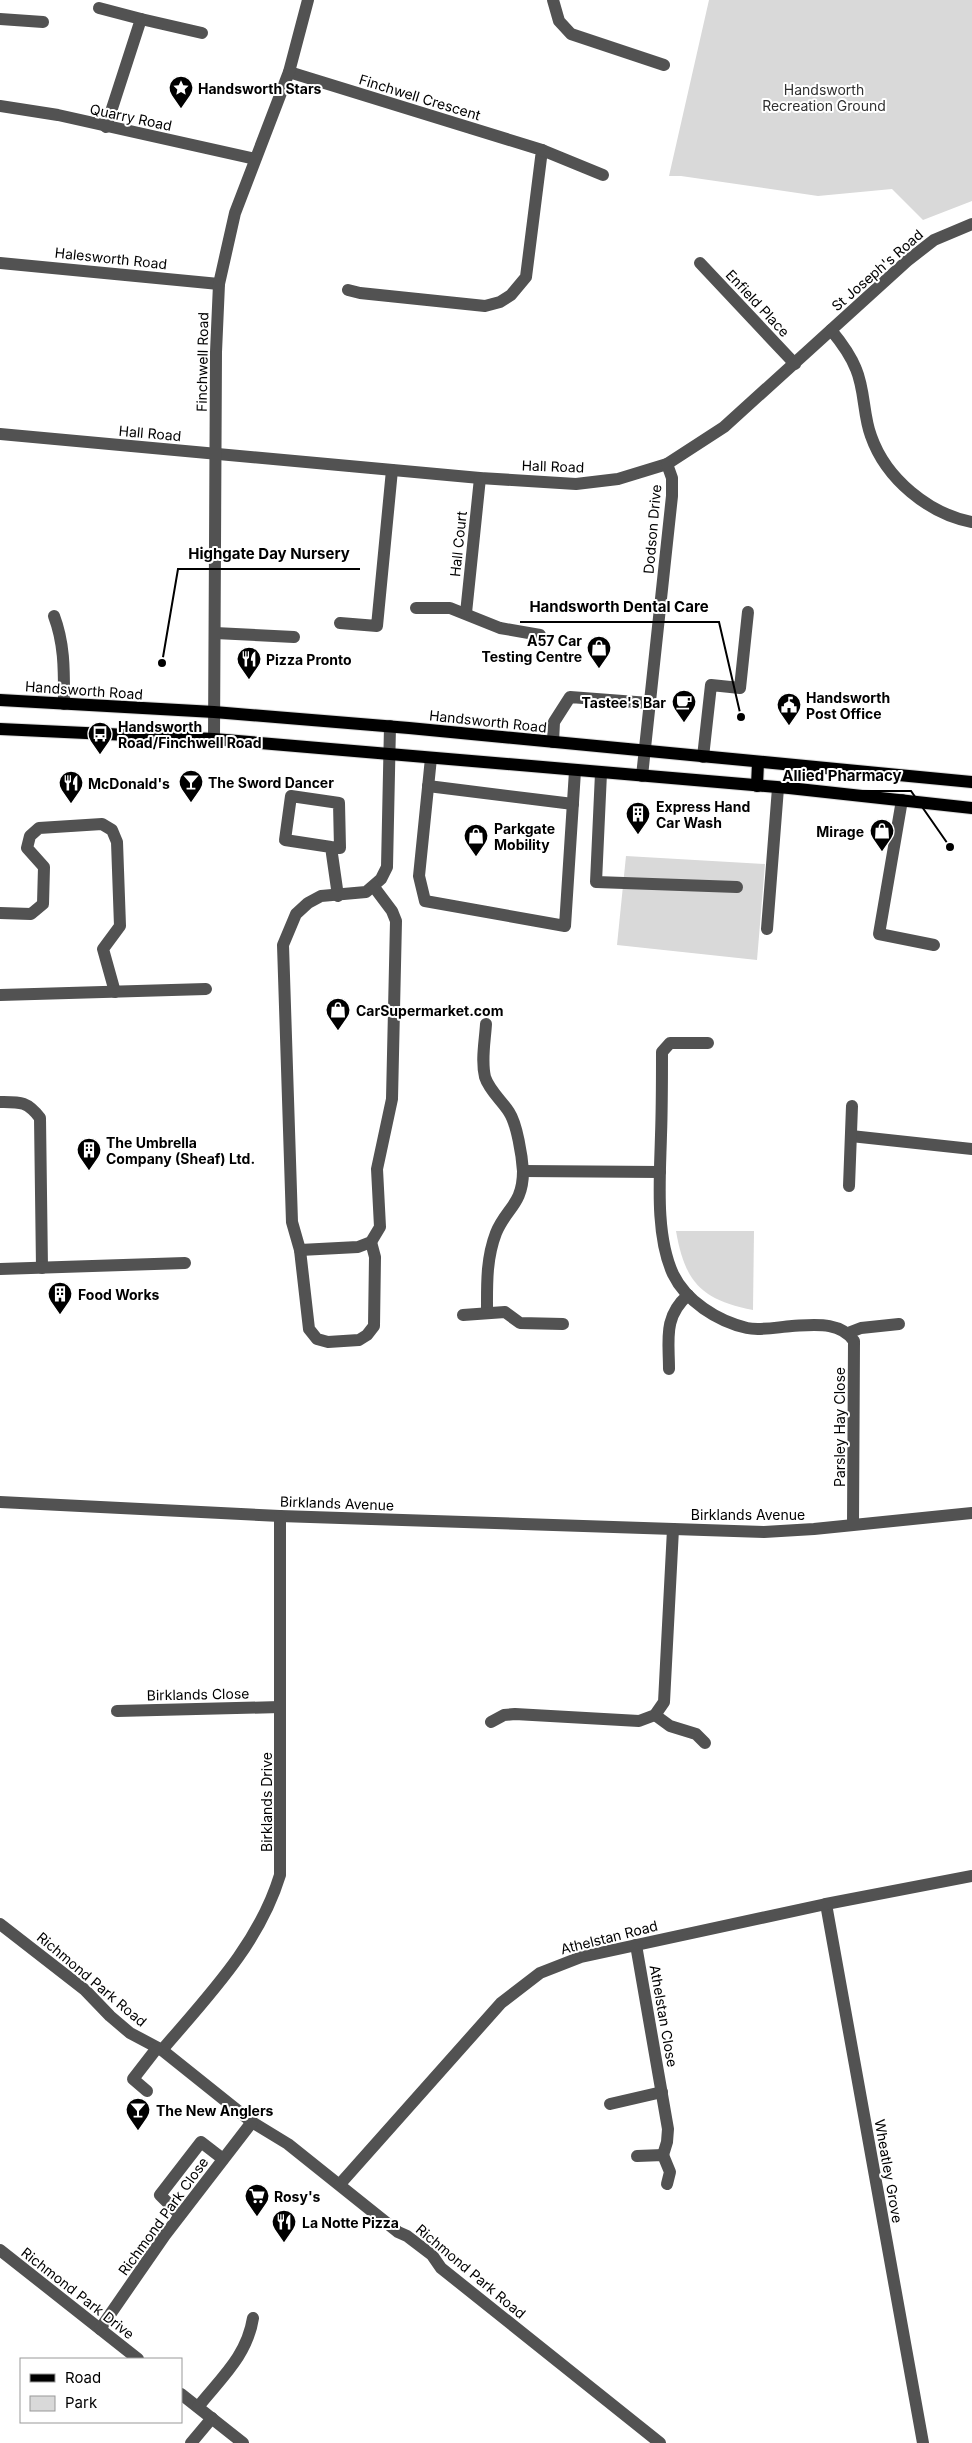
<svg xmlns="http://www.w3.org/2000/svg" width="972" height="2443" viewBox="0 0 972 2443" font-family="Inter,sans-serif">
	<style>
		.green { fill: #d9d9d9 }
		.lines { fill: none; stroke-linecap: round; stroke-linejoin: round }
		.major-casing { stroke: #dbdbdb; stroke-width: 14 }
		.minor { stroke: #525252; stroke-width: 12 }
		.major { stroke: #000; stroke-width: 12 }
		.labels { text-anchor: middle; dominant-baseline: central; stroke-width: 4; stroke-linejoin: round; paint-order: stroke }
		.poi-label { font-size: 14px; font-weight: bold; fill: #000; stroke: #fff; text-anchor: start }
		.park-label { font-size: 14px; fill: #303030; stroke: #fff }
		.street-label { font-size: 14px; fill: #000; stroke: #fff }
		.leader { fill: none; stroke: #000; stroke-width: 2 }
		.callout-dot { fill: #000; stroke: #fff; stroke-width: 2 }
		.callout-label { font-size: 15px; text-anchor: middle; font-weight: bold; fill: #000; stroke: #fff; stroke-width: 4; stroke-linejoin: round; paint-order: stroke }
	</style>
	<rect width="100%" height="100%" fill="#fff"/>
	<g class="green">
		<polygon points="709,0 972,0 972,201 923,220 892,189 818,196 681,176 669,176"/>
		<polygon points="626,856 765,864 757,960 617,945"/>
		<path d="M676,1231H754L753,1310C702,1300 685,1283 676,1231Z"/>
	</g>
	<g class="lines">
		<defs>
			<g id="major">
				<polyline points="0,700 214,712 409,728 972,782"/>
				<polyline points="0,729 214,739 789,788 972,808"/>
				<polyline points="757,786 758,762"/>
			</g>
		</defs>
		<use href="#major" class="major-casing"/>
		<g class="minor">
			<polyline points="553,0 559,21 571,34 664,65"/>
			<polyline points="99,8 141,19 106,127"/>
			<polyline points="0,19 43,22"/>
			<polyline points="141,19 202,33"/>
			<polyline points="289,72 542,150 526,277 511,295 500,302 485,306 360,293 348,290"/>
			<polyline points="0,106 58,115 255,159"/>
			<polyline points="542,150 603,175"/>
			<polyline points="0,263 219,284"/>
			<polyline points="700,263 795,364"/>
			<path d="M831,330C841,342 850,354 856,369C865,390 863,415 871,436C886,479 929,514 972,522"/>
			<polyline points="0,434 480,478 576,484 618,479 667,464 724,427 907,261 934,240 972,224"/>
			<polyline points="416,608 450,608 500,628 540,635"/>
			<polyline points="466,613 480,478"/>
			<path d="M54,616C65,645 64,673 64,704"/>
			<polyline points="340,623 377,626 392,470"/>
			<polyline points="215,633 294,637"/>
			<polyline points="214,739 216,352 219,284 235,213 289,72 308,0"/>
			<polyline points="553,742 554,722 570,697 649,703"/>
			<polyline points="703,757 711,685 740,688 748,612"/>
			<polyline points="431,758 419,876 425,901 565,926 575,771"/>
			<polyline points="601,773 596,882 737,887"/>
			<polyline points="642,776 672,496 672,478 667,464"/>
			<polyline points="428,786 573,804"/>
			<polyline points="902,800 879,934 934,945"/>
			<polyline points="331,847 285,840 291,796 339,803 340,848 331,847 338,896"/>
			<polyline points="0,913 31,914 43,904 44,867 27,848 30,836 39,828 102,824 112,830 117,842 120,926 103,949 115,992"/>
			<polyline points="767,929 778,788"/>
			<polyline points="0,995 206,989"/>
			<path d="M486,1024C485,1041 481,1060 485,1077C489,1090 502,1101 509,1112C517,1124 522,1156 523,1171C523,1205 506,1208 496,1233C486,1259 487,1285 487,1312"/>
			<path d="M708,1043H670L662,1052C662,1080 662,1108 661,1135C660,1177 655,1235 673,1274C686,1301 717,1321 747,1328C760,1331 778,1327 792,1326C814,1325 840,1321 854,1341L853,1524"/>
			<path d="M0,1102C20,1102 27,1101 40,1118L42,1268"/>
			<polyline points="851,1136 972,1149"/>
			<polyline points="523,1171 660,1172"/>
			<polyline points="849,1186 852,1106"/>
			<polyline points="371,1242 375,1257 374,1326 367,1335 359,1340 328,1342 317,1339 309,1329 300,1250 292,1222 283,945 296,914 308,903 321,896 366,892 381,879 387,867 390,726"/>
			<polyline points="300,1250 358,1247 371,1242 380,1227 377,1169 392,1099 396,921 392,911 374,887"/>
			<polyline points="0,1269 185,1263"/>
			<polyline points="463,1315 505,1312 520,1323 563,1324"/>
			<polyline points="848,1333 861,1328 899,1324"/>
			<path d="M669,1369C669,1340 663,1317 688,1295"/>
			<polyline points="0,1502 280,1516 764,1532 814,1529 972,1513"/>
			<polyline points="117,1711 280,1707"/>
			<polyline points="655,1715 670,1726 696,1734 705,1743"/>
			<polyline points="491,1722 504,1715 515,1714 639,1721 655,1715 664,1702 673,1529"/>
			<polyline points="826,1904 923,2443"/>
			<polyline points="0,1924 85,1990 110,2016 130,2033 162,2050 252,2122 288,2144 398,2232 407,2236 432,2255 441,2268 660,2443"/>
			<polyline points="636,1945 668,2129 667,2142 663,2155"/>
			<path d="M162,2050C208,1996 259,1944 280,1875V1516"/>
			<polyline points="147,2091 133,2079 157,2048"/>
			<polyline points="610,2104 662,2092"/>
			<polyline points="637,2156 663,2155 670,2172 667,2184"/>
			<polyline points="340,2184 501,2003 540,1973 581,1957 826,1904 972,1876"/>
			<polyline points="180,2215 160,2195 201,2142 223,2159"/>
			<polyline points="0,2250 138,2359"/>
			<polyline points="100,2329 165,2235 252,2122"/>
			<polyline points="181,2394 243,2443"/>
			<path d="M198,2407C221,2378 247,2356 253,2318"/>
			<polyline points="191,2443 212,2418"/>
		</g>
		<use href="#major" class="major"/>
	</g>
	<defs>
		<symbol id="sight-pin" viewBox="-11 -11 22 30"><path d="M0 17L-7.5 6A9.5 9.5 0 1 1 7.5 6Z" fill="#000" stroke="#fff"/><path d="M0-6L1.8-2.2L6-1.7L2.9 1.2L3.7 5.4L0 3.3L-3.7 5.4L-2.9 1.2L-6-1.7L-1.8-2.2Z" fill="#fff"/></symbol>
		<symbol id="shop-pin" viewBox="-11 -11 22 30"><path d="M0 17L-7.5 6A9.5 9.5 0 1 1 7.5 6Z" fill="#000" stroke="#fff"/><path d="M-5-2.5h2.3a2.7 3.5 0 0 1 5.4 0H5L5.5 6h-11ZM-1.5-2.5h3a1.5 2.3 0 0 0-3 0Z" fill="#fff"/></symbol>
		<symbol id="restaurant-pin" viewBox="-11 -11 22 30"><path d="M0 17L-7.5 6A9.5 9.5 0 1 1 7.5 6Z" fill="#000" stroke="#fff"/><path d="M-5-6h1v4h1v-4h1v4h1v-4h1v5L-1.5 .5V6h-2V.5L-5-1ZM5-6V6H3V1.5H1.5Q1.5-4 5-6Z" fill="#fff"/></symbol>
		<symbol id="cafe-pin" viewBox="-11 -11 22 30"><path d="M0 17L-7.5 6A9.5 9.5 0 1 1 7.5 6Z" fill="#000" stroke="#fff"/><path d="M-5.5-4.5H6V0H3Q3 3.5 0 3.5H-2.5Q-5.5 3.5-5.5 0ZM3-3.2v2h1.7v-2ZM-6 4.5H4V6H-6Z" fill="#fff"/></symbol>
		<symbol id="civic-pin" viewBox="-11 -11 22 30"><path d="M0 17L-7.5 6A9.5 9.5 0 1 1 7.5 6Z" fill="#000" stroke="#fff"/><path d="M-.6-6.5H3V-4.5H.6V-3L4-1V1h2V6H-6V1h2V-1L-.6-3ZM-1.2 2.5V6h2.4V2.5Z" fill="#fff"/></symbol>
		<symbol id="bus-pin" viewBox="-11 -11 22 30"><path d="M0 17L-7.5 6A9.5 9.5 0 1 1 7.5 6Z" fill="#000" stroke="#fff"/><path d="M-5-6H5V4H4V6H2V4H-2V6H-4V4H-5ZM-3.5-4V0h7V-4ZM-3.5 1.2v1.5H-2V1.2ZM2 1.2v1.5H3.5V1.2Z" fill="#fff"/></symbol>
		<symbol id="bar-pin" viewBox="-11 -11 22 30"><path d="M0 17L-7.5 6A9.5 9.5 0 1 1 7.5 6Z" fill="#000" stroke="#fff"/><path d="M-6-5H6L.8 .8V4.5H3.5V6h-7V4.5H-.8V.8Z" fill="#fff"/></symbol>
		<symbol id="building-pin" viewBox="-11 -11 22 30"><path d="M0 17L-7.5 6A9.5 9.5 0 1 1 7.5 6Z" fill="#000" stroke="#fff"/><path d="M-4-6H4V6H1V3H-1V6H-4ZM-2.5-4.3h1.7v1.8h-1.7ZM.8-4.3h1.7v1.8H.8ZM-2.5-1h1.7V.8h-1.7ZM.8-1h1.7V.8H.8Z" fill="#fff"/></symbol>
		<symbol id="supermarket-pin" viewBox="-11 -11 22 30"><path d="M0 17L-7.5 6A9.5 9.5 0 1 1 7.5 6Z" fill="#000" stroke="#fff"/><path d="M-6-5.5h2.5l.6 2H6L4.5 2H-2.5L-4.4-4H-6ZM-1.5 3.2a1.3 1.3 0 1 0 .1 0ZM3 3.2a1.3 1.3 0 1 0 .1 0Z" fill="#fff"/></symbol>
	</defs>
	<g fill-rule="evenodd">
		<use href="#sight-pin" x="167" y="74" width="28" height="38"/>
		<use href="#shop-pin" x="585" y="634" width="28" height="38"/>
		<use href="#restaurant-pin" x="235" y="645" width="28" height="38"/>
		<use href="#cafe-pin" x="670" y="688" width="28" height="38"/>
		<use href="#civic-pin" x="775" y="691" width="28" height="38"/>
		<use href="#bus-pin" x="86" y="720" width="28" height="38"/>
		<use href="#bar-pin" x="177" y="768" width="28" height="38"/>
		<use href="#restaurant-pin" x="57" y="769" width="28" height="38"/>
		<use href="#building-pin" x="624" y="800" width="28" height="38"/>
		<use href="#shop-pin" x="868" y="817" width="28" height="38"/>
		<use href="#shop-pin" x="462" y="822" width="28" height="38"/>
		<use href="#shop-pin" x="324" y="996" width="28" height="38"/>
		<use href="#building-pin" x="75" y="1136" width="28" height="38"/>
		<use href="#building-pin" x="46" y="1280" width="28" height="38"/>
		<use href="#bar-pin" x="124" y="2096" width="28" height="38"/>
		<use href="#supermarket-pin" x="243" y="2182" width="28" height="38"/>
		<use href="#restaurant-pin" x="270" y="2208" width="28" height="38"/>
	</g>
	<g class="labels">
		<g class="poi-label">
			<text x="198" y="88">Handsworth Stars</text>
			<text x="582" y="640" text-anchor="end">A57 Car<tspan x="582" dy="16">Testing Centre</tspan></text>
			<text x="266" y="659">Pizza Pronto</text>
			<text x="806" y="697">Handsworth<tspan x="806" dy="16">Post Office</tspan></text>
			<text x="666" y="702" text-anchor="end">Tastee's Bar</text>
			<text x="118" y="726">Handsworth<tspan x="118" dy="16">Road/Finchwell Road</tspan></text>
			<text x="208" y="782">The Sword Dancer</text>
			<text x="88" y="783">McDonald's</text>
			<text x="656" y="806">Express Hand<tspan x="656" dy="16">Car Wash</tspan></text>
			<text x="494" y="828">Parkgate<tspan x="494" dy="16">Mobility</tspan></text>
			<text x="864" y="831" text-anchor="end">Mirage</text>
			<text x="356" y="1010">CarSupermarket.com</text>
			<text x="106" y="1142">The Umbrella<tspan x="106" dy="16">Company (Sheaf) Ltd.</tspan></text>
			<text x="78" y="1294">Food Works</text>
			<text x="156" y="2110">The New Anglers</text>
			<text x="274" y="2196">Rosy's</text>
			<text x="302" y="2222">La Notte Pizza</text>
		</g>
		<g class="park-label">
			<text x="824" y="89">Handsworth<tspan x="824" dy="16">Recreation Ground</tspan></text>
		</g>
		<g class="street-label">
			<text transform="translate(420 97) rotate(17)">Finchwell Crescent</text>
			<text transform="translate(131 117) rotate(12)">Quarry Road</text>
			<text transform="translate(111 258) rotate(6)">Halesworth Road</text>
			<text transform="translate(877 270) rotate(-41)">St Joseph's Road</text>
			<text transform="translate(758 303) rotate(47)">Enfield Place</text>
			<text transform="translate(202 362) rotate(-89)">Finchwell Road</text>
			<text transform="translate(150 433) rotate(5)">Hall Road</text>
			<text transform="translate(553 466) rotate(2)">Hall Road</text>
			<text transform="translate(652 529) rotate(-85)">Dodson Drive</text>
			<text transform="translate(458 544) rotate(-84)">Hall Court</text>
			<text transform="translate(84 690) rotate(4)">Handsworth Road</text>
			<text transform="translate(488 721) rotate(6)">Handsworth Road</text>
			<text transform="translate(839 1427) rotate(-90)">Parsley Hay Close</text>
			<text transform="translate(337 1503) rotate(2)">Birklands Avenue</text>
			<text x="748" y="1514">Birklands Avenue</text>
			<text transform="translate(198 1694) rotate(-1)">Birklands Close</text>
			<text transform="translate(266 1802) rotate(-90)">Birklands Drive</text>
			<text transform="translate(609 1937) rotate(-14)">Athelstan Road</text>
			<text transform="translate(92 1979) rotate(40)">Richmond Park Road</text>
			<text transform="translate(664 2016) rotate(80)">Athelstan Close</text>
			<text transform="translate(889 2171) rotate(80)">Wheatley Grove</text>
			<text transform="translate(163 2216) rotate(-54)">Richmond Park Close</text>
			<text transform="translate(471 2271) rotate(40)">Richmond Park Road</text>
			<text transform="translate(78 2293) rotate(38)">Richmond Park Drive</text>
		</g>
	</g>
	<path class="leader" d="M162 663L178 569H360M741 717L719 622H520M950 847L911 791H772"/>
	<g class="callout-dot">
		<circle cx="162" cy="663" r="5"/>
		<circle cx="741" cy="717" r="5"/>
		<circle cx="950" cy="847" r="5"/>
	</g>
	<g class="callout-label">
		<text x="269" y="559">Highgate Day Nursery</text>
		<text x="619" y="612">Handsworth Dental Care</text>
		<text x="842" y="781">Allied Pharmacy</text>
	</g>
	<rect x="20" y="2358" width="162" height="65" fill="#ffffff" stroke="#999999"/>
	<rect x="30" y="2374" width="25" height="8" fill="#000000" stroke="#999999"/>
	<text x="65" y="2383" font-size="15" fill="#000000">Road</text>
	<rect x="30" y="2396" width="25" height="15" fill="#d9d9d9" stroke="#999999"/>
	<text x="65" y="2408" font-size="15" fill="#000000">Park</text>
</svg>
